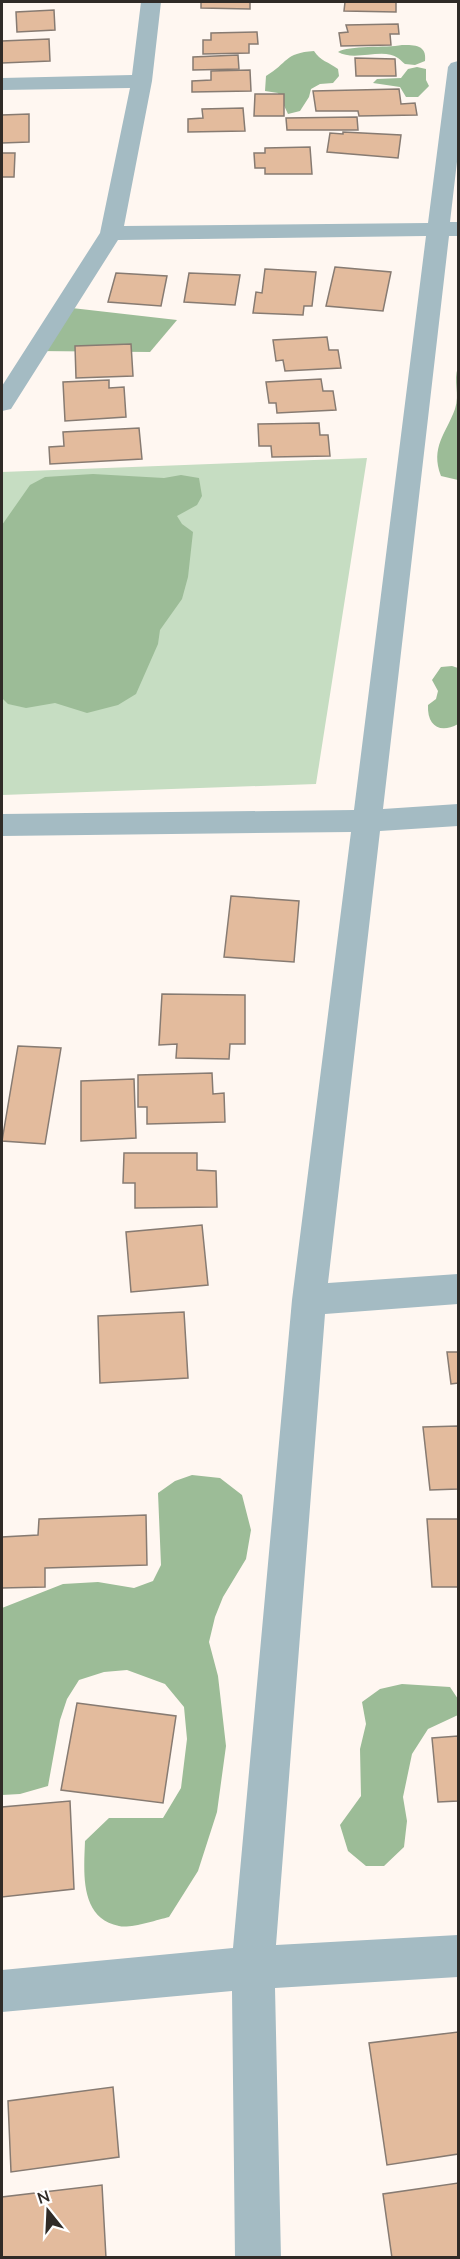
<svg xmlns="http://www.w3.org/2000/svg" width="460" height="2259" viewBox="0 0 460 2259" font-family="'Nunito Sans',sans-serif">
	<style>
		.green { fill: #c6ddc2 }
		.forest { fill: #9cbc97 }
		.building { fill: #e3bb9d; stroke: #877b72; stroke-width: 1.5 }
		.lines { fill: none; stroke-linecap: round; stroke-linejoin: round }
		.street { fill: #a4bbc3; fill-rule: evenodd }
	</style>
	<rect width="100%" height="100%" fill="#fff7f1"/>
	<polygon class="green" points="367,458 316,784 2,795 2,472"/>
	<g class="forest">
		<path d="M402,45C415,45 427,45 425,61L415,65L405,64C402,62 401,60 398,58C383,47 355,62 338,52C349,45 386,48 402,45Z"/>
		<path d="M314,51C320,61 329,62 338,69L339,76L333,83L320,84L311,89L309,97L300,111L288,114L278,93L265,91L266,76C288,63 284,53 314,51Z"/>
		<polygon points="417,67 426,69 426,80 429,86 418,97 406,97 400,87 373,83 377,79 401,78 408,69"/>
		<polygon points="63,307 177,320 150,352 35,351"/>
		<path d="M458,367V480L441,476C430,447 446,434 455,409C460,394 453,381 458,367Z"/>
		<polygon points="93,474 164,478 181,475 199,478 202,496 197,505 177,516 182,524 193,532 188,577 182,599 160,630 158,644 136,694 118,705 87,713 55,703 26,708 8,704 2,698 2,525 30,485 45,477"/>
		<path d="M452,666L458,668V724C440,734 427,726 428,705L436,699L438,691L432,680L441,667Z"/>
		<path d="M192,1475L220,1478L242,1495L251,1530L246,1559L223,1597L215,1617L209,1642L218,1676L226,1746L217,1812L198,1871L169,1917C157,1920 129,1929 119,1926C79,1918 84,1872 85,1841L109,1818H163L181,1788L187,1739L184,1707L165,1684L127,1670L104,1672L79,1680L67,1699L60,1720L48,1786L20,1794L2,1795V1608L63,1584L98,1582L134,1588L153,1581L161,1565L158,1493L175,1481Z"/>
		<polygon points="402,1684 450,1687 458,1699 458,1715 428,1729 412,1754 403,1797 407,1821 404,1847 384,1866 366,1866 348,1851 340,1825 361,1796 360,1749 366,1724 362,1702 380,1689"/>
	</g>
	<g class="building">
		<polygon points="201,2 250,2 250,9 201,8"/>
		<polygon points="345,2 396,2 396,12 344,11"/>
		<polygon points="54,10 55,30 17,32 16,12"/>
		<polygon points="398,24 399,34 390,34 391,45 341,46 339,33 348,32 346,25"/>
		<polygon points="257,32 258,44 249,44 249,53 203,54 203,40 211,40 211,33"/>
		<polygon points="49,39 50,61 2,63 2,41"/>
		<polygon points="238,55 239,69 193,70 193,57"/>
		<polygon points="355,58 395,59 396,76 356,76"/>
		<polygon points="250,70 251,91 192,92 192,81 211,80 211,71"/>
		<polygon points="399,89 401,104 415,103 417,115 359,116 358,111 316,111 313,91"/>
		<polygon points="255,94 284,94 284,116 254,116"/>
		<polygon points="243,108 245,131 188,132 188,119 203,118 202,109"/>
		<polygon points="29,114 29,142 2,143 2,115"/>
		<polygon points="357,117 358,130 287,130 286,118"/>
		<polygon points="343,132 401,135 398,158 327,152 330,133 343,134"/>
		<polygon points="310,147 312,174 265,174 265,168 255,168 254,153 265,153 265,148"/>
		<polygon points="2,153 15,153 14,177 2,177"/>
		<polygon points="335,267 391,272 383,311 326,306"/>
		<polygon points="265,269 316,272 312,306 304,306 303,315 253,313 256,292 262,293"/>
		<polygon points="116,273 167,276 161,306 108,302"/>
		<polygon points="189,273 240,275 235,305 184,302"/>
		<polygon points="327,337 329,350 338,350 341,368 285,371 283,360 276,361 273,340"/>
		<polygon points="131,344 133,376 76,378 75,346"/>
		<polygon points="321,379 323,391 333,391 336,410 277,413 276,403 269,403 266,382"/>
		<polygon points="109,380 109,388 124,387 126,417 65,421 63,382"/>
		<polygon points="319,423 320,435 328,435 330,456 272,457 271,446 259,446 258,424"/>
		<polygon points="139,428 142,459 50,464 49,447 64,446 63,432"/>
		<polygon points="231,896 299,901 294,962 224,957"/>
		<polygon points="162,994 245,995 245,1044 230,1044 229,1059 176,1058 177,1044 159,1045"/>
		<polygon points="18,1046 61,1048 45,1144 2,1141"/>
		<polygon points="212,1073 213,1094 224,1093 225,1122 147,1124 147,1107 138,1107 138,1075"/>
		<polygon points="134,1079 136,1138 81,1141 81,1081"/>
		<polygon points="124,1153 197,1153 197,1170 216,1171 217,1207 135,1208 135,1183 123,1183"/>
		<polygon points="202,1225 208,1285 131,1292 126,1232"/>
		<polygon points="184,1312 188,1378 100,1383 98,1316"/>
		<polygon points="447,1352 458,1352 458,1383 451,1384"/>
		<polygon points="458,1426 458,1489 430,1490 423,1427"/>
		<polygon points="146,1515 147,1565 45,1568 45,1587 2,1588 2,1537 38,1535 39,1519"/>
		<polygon points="427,1519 458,1519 458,1587 432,1587"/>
		<polygon points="77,1703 176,1716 163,1803 61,1790"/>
		<polygon points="458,1736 458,1801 438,1802 432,1738"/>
		<polygon points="70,1801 74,1889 2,1897 2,1807"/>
		<polygon points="458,2032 458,2154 387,2165 369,2043"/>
		<polygon points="113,2087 119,2157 11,2172 8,2101"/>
		<polygon points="458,2183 458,2258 392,2258 383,2194"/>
		<polygon points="102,2185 106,2258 2,2258 2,2197"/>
	</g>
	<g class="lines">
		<polygon class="street" points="141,2 161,2 152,81 124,226 428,223 448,67 451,63 458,61 458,153 450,222 458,222 458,236 449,236 383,809 458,804 458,826 380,831 328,1283 458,1274 458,1304 325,1314 276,1945 458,1935 458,1977 275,1988 281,2258 235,2258 232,1991 2,2012 2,1970 233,1948 292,1300 351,832 2,836 2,814 354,810 426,236 118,240 11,409 2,411 2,386 100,233 130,88 2,90 2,78 132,75"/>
	</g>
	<rect width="460" height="2259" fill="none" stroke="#302b27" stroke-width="6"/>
	<g transform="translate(48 2211) rotate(342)" stroke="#ffffff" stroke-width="4.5" paint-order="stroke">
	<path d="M0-4.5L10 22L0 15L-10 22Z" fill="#302b27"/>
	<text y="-9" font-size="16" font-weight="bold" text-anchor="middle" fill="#302b27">N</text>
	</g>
</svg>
